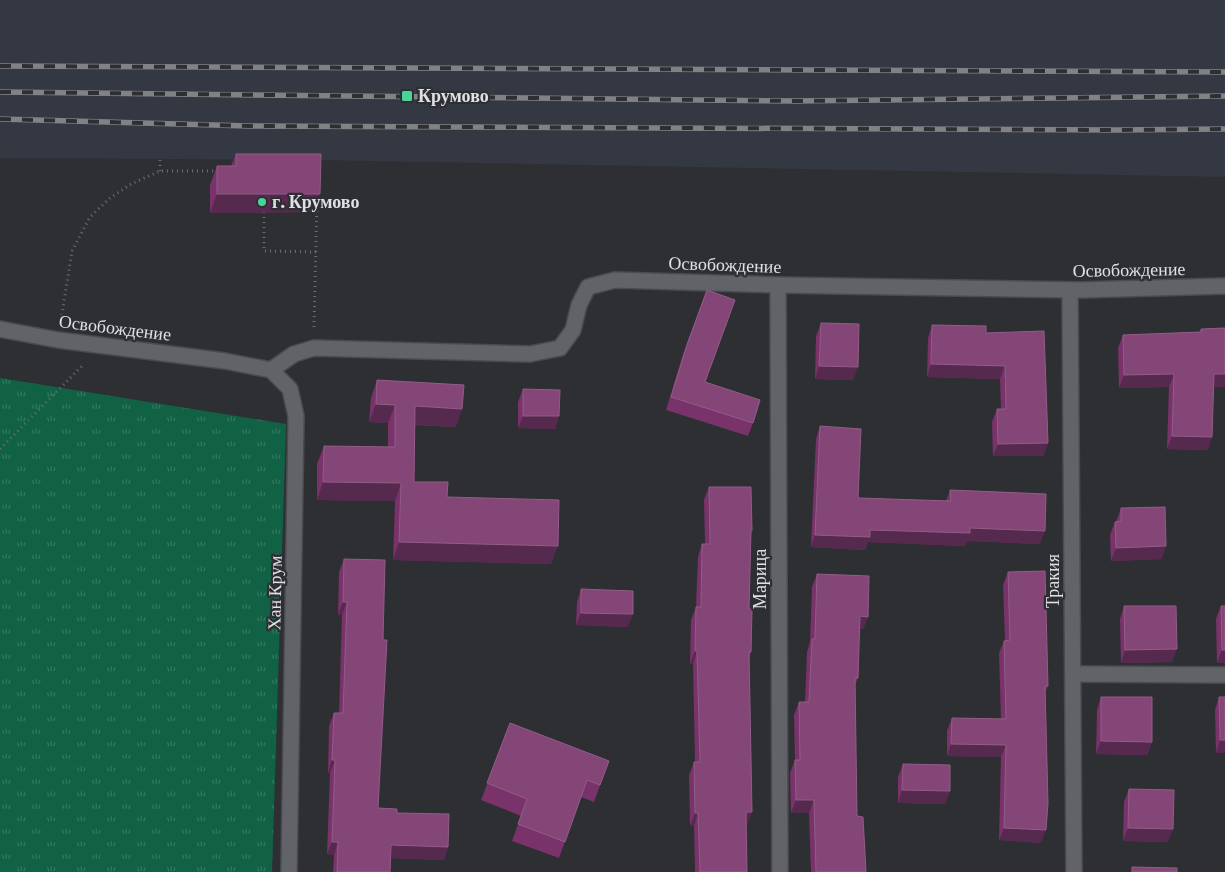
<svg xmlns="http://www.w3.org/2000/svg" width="1225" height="872" viewBox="0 0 1225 872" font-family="'Crimson Pro',serif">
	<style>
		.built { fill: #343842 }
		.grass { fill: url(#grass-tufts) }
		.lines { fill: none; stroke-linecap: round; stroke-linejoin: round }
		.minor-casing { stroke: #4a4b4f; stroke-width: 18 }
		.path { stroke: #6b6d71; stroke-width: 3; stroke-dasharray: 1 4; stroke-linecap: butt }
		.minor { stroke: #616368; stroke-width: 15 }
		.rail-casing { stroke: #818286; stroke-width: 5.5 }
		.rail { stroke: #2d2f33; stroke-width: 4; stroke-dasharray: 11; stroke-linecap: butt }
		.wall { fill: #79326a }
		.shaded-wall { fill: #56294f }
		.building { fill: #844577; stroke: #925d88 }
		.poi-dot { fill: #4ad49c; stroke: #2d2f33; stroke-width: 2 }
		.labels { text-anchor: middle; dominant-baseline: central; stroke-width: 4.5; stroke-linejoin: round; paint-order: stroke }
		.poi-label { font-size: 18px; font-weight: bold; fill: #dfe0e3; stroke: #2d2f33; text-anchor: start }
		.street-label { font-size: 18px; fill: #dfe0e3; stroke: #2d2f33 }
	</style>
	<defs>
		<pattern id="grass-tufts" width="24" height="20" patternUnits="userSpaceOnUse" patternTransform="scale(1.25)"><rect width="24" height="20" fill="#116245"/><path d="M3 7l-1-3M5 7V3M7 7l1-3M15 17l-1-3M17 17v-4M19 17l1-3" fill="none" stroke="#337860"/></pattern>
	</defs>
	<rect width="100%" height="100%" fill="#2d2f33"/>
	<polygon class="built" points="0,0 1225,0 1225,177 317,160 0,158"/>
	<polygon class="grass" points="0,378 286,424 272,872 0,872"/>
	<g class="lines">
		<defs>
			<g id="minor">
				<polyline points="778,285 780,872"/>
				<polyline points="1070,290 1074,872"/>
				<polyline points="0,329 58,340 225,361 271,370 290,389 296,416 289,872"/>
				<polyline points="271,370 294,354 314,348 530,354 560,348 573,330 579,305 588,287 615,280 778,285 1081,290 1225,286"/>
				<polyline points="1073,674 1225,675"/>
			</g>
		</defs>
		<use href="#minor" class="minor-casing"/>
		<g class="path">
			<polyline points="160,171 160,159"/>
			<polyline points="264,212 264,251 316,252"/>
			<polyline points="61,320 72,251 90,217 110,198 131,184 160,171 218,171"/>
			<polyline points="314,327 317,201"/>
			<polyline points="0,449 84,364"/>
		</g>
		<use href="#minor" class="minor"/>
		<defs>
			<g id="rail">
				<polyline points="0,66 1225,72"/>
				<polyline points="0,92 794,101 1225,96"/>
				<polyline points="0,119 249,126 1115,130 1225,129"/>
			</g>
		</defs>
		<use href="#rail" class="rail-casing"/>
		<use href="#rail" class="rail"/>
	</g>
	<g class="wall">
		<polygon points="236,154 313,212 210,213 210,185 217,166 231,166"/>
		<polygon points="707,290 705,382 753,423 748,436 666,410 683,354"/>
		<polygon points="821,323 853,380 815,379 816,336"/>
		<polygon points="932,325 986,333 1048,443 1043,456 993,456 992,422 997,409 1001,409 1000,379 927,377 928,338"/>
		<polygon points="1201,329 1225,387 1214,387 1208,450 1167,449 1169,387 1119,388 1118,348 1123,335 1200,332"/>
		<polygon points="377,380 456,427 415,425 414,482 447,497 551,564 393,560 395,501 317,500 317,464 324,446 388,447 388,423 369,422 371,398"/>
		<polygon points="523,389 559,416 555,429 518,428 518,402"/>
		<polygon points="820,426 859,498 946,501 950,490 1040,544 967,541 965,546 868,542 865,550 811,547 816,439"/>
		<polygon points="709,487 750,535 749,609 751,652 749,658 747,825 746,825 747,872 695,872 694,826 690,826 689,775 694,762 695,762 693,664 690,664 691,620 696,607 698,557 702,544 705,544 704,500"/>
		<polygon points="1121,508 1162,559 1111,561 1110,535 1115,522 1116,522"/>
		<polygon points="344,559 378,808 397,813 448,847 444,860 391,858 390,872 333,872 334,855 327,854 330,773 328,773 329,726 334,713 339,713 342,615 338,615 339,572"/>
		<polygon points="1008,572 1048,686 1045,693 1041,843 999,840 1001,757 947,756 947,731 952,718 1001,719 999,653 1004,641 1005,641 1003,585"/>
		<polygon points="817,574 868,617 863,629 859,629 858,678 855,685 857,816 866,872 811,872 809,813 791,813 790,773 795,760 794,715 799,702 805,702 807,652 810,642 812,587"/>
		<polygon points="581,589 628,627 576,625 577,602"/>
		<polygon points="1124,606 1172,662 1121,663 1120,619"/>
		<polygon points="1221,606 1225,606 1225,663 1217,663 1216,619"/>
		<polygon points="1101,697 1152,742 1147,755 1096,754 1097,710"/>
		<polygon points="1219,697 1225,697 1225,753 1216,753 1215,710"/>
		<polygon points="510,723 609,761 594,802 581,797 559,858 512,841 521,816 481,800"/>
		<polygon points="903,764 950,791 945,804 898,803 898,777"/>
		<polygon points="1129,789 1168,842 1123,841 1124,802"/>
	</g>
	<g class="shaded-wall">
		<polygon points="217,194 320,194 313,212 210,213"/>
		<polygon points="931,364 1005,366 1000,379 927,377"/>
		<polygon points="819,366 858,367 853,380 815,379"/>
		<polygon points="1174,374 1169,387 1119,388 1124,375"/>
		<polygon points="1214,374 1225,374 1225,387 1209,387"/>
		<polygon points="376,404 395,405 388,423 369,422"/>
		<polygon points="415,406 462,409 456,427 409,424"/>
		<polygon points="523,416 559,416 555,429 518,428"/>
		<polygon points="1172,436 1212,437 1208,450 1167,449"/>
		<polygon points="1048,443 1043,456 993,456 998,444"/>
		<polygon points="323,482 401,483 395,501 317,500"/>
		<polygon points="970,528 1045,531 1040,544 967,541 965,546 868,542 865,550 811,547 815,535 870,530"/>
		<polygon points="399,542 558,546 551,564 393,560"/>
		<polygon points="1166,546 1162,559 1111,561 1116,548"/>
		<polygon points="343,602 347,602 342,615 338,615"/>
		<polygon points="581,613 633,614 628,627 576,625"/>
		<polygon points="860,616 868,617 863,629 855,629"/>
		<polygon points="1177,649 1172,662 1121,663 1125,650"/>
		<polygon points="1222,650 1225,650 1225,663 1217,663"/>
		<polygon points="695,651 697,651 693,664 690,664"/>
		<polygon points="1220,740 1225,740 1225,753 1216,753"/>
		<polygon points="1101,741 1152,742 1147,755 1096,754"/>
		<polygon points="951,744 1006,745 1001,757 947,756"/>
		<polygon points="332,760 335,760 330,773 328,773"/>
		<polygon points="902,790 950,791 945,804 898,803"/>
		<polygon points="796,800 814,800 809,813 791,813"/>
		<polygon points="746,812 752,812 747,825 741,825"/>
		<polygon points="695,813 698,813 694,826 690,826"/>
		<polygon points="1004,828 1046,830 1041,843 999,840"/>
		<polygon points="1128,828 1173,829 1168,842 1123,841"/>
		<polygon points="332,842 338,842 334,855 327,854"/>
		<polygon points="391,845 448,847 444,860 387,858"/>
	</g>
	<g class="building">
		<polygon points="236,154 321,154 320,194 217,194 217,166 236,166"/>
		<polygon points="707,290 735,300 705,382 760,400 753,423 671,397 688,342"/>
		<polygon points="821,323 859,324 858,367 819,366"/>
		<polygon points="932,325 986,326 986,333 1044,331 1048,443 998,444 997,409 1006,409 1005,366 931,364"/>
		<polygon points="1225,328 1225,374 1214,374 1212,437 1172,436 1174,374 1124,375 1123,335 1201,332 1201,329"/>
		<polygon points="377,380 464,385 462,409 415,406 414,482 448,482 447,497 559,500 558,546 399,542 401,483 323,482 324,446 395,447 395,405 376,404"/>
		<polygon points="523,389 560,390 559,416 523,416"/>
		<polygon points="820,426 861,429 858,497 859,498 951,501 950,490 1046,494 1045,531 970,528 970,533 870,530 870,537 815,535"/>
		<polygon points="709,487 751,487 752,531 751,531 749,609 752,609 751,652 749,652 752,812 746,812 747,872 700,872 698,813 695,813 694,762 700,762 697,651 695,651 696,607 701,607 702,544 710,544"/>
		<polygon points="1165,507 1166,546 1116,548 1115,522 1121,521 1121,508"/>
		<polygon points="344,559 385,560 383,640 387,640 378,808 397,809 397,813 449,814 448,847 391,845 390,872 337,872 338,842 332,842 335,760 332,760 334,713 343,713 347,602 343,602"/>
		<polygon points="1045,571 1048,686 1045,686 1048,803 1046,830 1004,828 1006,745 951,744 952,718 1006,719 1004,641 1010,640 1008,572"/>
		<polygon points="817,574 869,576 868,617 860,616 858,678 855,678 857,816 863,817 866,872 816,872 814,800 796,800 795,760 800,760 799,702 809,702 812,639 815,639"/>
		<polygon points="581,589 633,591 633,614 581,613"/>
		<polygon points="1124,606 1176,606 1177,649 1125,650"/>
		<polygon points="1221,606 1225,606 1225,650 1222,650"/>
		<polygon points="1101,697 1152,697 1152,742 1101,741"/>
		<polygon points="1219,697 1225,697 1225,740 1220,740"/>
		<polygon points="510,723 609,761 600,785 587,780 565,842 518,824 527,799 487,783"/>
		<polygon points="903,764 950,765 950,791 902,790"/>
		<polygon points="1129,789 1174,790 1173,829 1128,828"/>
		<polygon points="1132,867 1177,868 1177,872 1132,872"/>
	</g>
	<g class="poi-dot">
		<rect x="401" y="90" width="12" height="12" rx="2.5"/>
		<circle cx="262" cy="202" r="5"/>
	</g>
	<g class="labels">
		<g class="poi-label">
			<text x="418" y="96">Крумово</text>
			<text x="272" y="202">г. Крумово</text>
		</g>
		<g class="street-label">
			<text transform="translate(725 265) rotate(2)">Освобождение</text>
			<text transform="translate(1129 270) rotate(-1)">Освобождение</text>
			<text transform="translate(115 328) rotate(7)">Освобождение</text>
			<text transform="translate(760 579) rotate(-90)">Марица</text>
			<text transform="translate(1053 581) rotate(-90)">Тракия</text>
			<text transform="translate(275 593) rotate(-89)">Хан Крум</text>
		</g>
	</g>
</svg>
